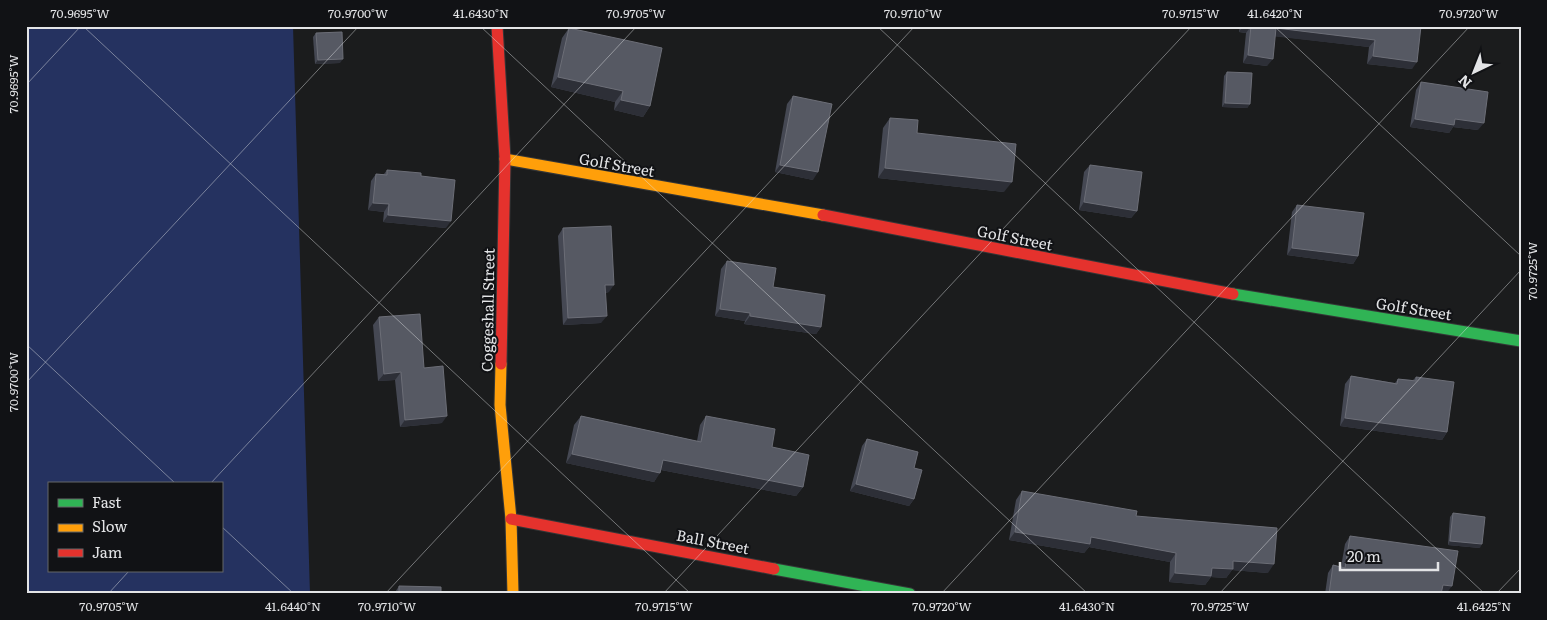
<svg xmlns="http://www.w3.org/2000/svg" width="1547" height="620" viewBox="0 0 1547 620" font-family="Literata,serif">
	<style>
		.green { fill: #253260; fill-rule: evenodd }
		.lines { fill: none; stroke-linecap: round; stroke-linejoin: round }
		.fast-casing { stroke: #353637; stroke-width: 13 }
		.slow-casing { stroke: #353637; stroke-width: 13 }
		.jam-casing { stroke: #353637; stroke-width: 13 }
		.fast { stroke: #30b455; stroke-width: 11 }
		.slow { stroke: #ff9f0a; stroke-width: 11 }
		.jam { stroke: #e5322d; stroke-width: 11 }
		.wall { fill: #454853 }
		.shaded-wall { fill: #2d2f37 }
		.building { fill: #565963; stroke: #6c6e77 }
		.ticks { fill: none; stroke: #e3e4e6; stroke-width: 1; stroke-opacity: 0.45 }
		.labels { text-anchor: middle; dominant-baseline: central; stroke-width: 4; stroke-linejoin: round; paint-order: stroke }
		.street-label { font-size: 15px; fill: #e3e4e6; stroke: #111215 }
		.neatline { fill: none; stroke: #e3e4e6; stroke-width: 2 }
		.ticks-label { font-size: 12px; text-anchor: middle; fill: #e3e4e6 }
	</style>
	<rect width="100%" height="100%" fill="#1b1c1d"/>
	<path class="green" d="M26,26H293L310,594H26ZM49,484H221V571H49Z"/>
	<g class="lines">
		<defs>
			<g id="fast">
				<polyline points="1233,294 1521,341"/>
				<polyline points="774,569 910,594"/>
			</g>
			<g id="slow">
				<polyline points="505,159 823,215"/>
				<polyline points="501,364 500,405 511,519 513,594"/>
			</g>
			<g id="jam">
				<polyline points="497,26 505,159 501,364"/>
				<polyline points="823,215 1233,294"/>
				<polyline points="511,519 774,569"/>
			</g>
		</defs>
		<use href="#fast" class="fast-casing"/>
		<use href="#slow" class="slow-casing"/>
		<use href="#jam" class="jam-casing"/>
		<use href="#fast" class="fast"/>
		<use href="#slow" class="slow"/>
		<use href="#jam" class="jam"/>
	</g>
	<g class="wall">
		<polygon points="1240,26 1421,26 1412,69 1367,64 1369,47 1275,36 1267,66 1243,63 1246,33 1239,32"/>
		<polygon points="569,28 650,106 643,117 614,110 615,102 551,87 562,38"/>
		<polygon points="316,33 340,63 315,64 313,37"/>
		<polygon points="1227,72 1250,104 1247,108 1222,107 1224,76"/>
		<polygon points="1421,82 1478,130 1453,127 1449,133 1410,127 1416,90"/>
		<polygon points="793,96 813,180 775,172 787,104"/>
		<polygon points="890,118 917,133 1004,192 878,178 883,128"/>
		<polygon points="1090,165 1137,211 1131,218 1079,210 1084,172"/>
		<polygon points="387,170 421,176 446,228 383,222 384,212 368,210 371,181 376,174 384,174"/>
		<polygon points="1297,205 1358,256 1353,264 1287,255 1292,212"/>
		<polygon points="563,228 609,292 605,293 601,323 563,325 558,236"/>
		<polygon points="727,261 773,287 821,327 816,334 744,324 745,321 715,316 721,269"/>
		<polygon points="379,317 424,368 442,423 400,427 395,380 378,381 373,325"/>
		<polygon points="1351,376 1395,383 1398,379 1413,380 1416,377 1447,432 1442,440 1340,426 1345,384"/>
		<polygon points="581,416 697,441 700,425 706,416 772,447 803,487 796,496 661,470 654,482 566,463 574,425"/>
		<polygon points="867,439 914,468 914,499 909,506 850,491 862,446"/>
		<polygon points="1022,491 1136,516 1268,573 1232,570 1226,578 1211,577 1205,585 1169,582 1170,562 1089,547 1084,553 1009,540 1016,500"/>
		<polygon points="1453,513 1480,548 1448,545 1450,517"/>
		<polygon points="1350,536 1446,594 1442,593 1441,594 1325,594 1328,573 1333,565 1341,567 1345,544"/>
		<polygon points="399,586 441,594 394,594"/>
	</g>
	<g class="shaded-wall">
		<polygon points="1243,26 1251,26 1246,33 1239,32"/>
		<polygon points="1276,28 1375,40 1369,47 1271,36"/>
		<polygon points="1248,55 1273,59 1267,66 1243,63"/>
		<polygon points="1373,56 1417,62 1412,69 1367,64"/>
		<polygon points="343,59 340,63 315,64 318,60"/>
		<polygon points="558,77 623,91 615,102 551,87"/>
		<polygon points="621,100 650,106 643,117 614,110"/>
		<polygon points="1225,103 1250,104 1247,108 1222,107"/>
		<polygon points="1415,119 1455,119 1484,123 1478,130 1453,127 1449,133 1410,127"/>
		<polygon points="780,165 818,172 813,180 775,172"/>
		<polygon points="885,168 1012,182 1004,192 878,178"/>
		<polygon points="1084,202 1137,211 1131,218 1079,210"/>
		<polygon points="373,203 389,204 384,212 368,210"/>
		<polygon points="388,215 451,221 446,228 383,222"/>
		<polygon points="1292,248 1358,256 1353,264 1287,255"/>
		<polygon points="605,285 614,285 609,292 600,293"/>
		<polygon points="720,309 750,313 745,321 715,316"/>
		<polygon points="607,316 601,323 563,325 568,318"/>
		<polygon points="750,316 821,327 816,334 744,324"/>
		<polygon points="401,372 395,380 378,381 384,374"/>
		<polygon points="447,416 442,423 400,427 405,420"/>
		<polygon points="1345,418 1447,432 1442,440 1340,426"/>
		<polygon points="572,454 660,473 654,482 566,463"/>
		<polygon points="663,460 803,487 796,496 656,469"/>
		<polygon points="856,484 914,499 909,506 850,491"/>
		<polygon points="1015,532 1091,537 1176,553 1170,562 1089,547 1084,553 1009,540"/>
		<polygon points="1450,541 1482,544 1480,548 1448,545"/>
		<polygon points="1233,561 1274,564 1268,573 1232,570 1226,578 1211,577 1205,585 1169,582 1175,573 1212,568"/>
		<polygon points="1443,585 1452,586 1446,594 1438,592"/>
	</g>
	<g class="building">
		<polygon points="1251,26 1421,26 1417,62 1373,56 1375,40 1276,28 1273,59 1248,55"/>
		<polygon points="569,28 662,48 650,106 621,100 623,91 558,77"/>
		<polygon points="342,32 343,59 318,60 316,33"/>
		<polygon points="1227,72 1252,73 1250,104 1225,103"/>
		<polygon points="1421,82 1488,92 1484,123 1455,119 1454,125 1415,119"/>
		<polygon points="793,96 832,104 818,172 780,165"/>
		<polygon points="890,118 918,120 917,133 1016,144 1012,182 885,168"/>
		<polygon points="1090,165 1142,172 1137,211 1084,202"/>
		<polygon points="387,170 421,173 421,176 455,180 451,221 388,215 389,204 373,203 376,174 387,175"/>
		<polygon points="1297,205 1364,213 1358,256 1292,248"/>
		<polygon points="611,226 614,285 605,285 607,316 568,318 563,228"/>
		<polygon points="727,261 776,268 773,287 825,295 821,327 750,316 750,313 720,309"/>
		<polygon points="420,314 424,368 443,366 447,416 405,420 401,372 384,374 379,317"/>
		<polygon points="1351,376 1397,384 1398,379 1416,381 1416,377 1454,382 1447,432 1345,418"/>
		<polygon points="581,416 701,442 706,416 775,429 772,447 809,455 803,487 663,460 660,473 572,454"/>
		<polygon points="867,439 918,452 914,468 922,470 914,499 856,484"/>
		<polygon points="1022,491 1137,511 1136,516 1277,528 1274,564 1233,561 1233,569 1212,568 1211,576 1175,573 1176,553 1091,537 1090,544 1015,532"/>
		<polygon points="1453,513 1485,517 1482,544 1450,541"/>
		<polygon points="1350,536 1458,551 1452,586 1443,585 1441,594 1329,594 1333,565 1345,568"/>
		<polygon points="399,586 441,587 441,594 399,594"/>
	</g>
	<path class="ticks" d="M83,26L691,594M480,26L1088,594M877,26L1485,594M1274,26L1521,256M26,85L81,26M26,344L176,484M26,383L359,26M210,484L637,26M221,526L294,594M108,594L129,571M385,594L915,26M663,594L1192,26M941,594L1470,26M1219,594L1521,270M1496,594L1521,568"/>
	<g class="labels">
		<g class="street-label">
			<text transform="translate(617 164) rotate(10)">Golf Street</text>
			<text transform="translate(1015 237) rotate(11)">Golf Street</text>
			<text transform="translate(1414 308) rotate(9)">Golf Street</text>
			<text transform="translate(487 310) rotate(-89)">Coggeshall Street</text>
			<text transform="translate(713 541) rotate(11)">Ball Street</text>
		</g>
	</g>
	<rect width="1547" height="620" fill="none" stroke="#111215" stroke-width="55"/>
	<rect x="48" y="482" width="175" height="90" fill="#111215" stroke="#656669"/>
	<rect x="58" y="499" width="25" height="8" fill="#30b455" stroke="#656669"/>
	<text x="92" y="508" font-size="15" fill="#e3e4e6">Fast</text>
	<rect x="58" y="524" width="25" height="8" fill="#ff9f0a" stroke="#656669"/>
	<text x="92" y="532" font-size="15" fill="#e3e4e6">Slow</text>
	<rect x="58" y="549" width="25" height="8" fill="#e5322d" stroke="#656669"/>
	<text x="92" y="558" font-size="15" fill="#e3e4e6">Jam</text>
	<g transform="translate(1474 72) rotate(223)" stroke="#111215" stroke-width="4" paint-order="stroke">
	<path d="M0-4L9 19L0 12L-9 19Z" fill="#e3e4e6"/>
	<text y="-8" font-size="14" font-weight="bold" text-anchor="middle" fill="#e3e4e6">N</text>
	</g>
	<path d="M1340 562v8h98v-8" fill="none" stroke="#e3e4e6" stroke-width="2.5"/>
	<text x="1347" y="562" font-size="15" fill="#e3e4e6" stroke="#111215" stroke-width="4" paint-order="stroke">20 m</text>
	<rect x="28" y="28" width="1492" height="564" class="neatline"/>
	<g class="ticks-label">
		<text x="80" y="18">70.9695°W</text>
		<text x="358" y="18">70.9700°W</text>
		<text x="481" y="18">41.6430°N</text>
		<text x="636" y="18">70.9705°W</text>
		<text x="913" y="18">70.9710°W</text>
		<text x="1191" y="18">70.9715°W</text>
		<text x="1275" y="18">41.6420°N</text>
		<text x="1469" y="18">70.9720°W</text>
		<text transform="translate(14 84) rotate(-90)" y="4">70.9695°W</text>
		<text transform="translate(1533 271) rotate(-90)" y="4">70.9725°W</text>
		<text transform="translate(14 382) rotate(-90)" y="4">70.9700°W</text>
		<text x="109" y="611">70.9705°W</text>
		<text x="293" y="611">41.6440°N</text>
		<text x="387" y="611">70.9710°W</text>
		<text x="664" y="611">70.9715°W</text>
		<text x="942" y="611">70.9720°W</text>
		<text x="1087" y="611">41.6430°N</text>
		<text x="1220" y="611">70.9725°W</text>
		<text x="1484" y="611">41.6425°N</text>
	</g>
</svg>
